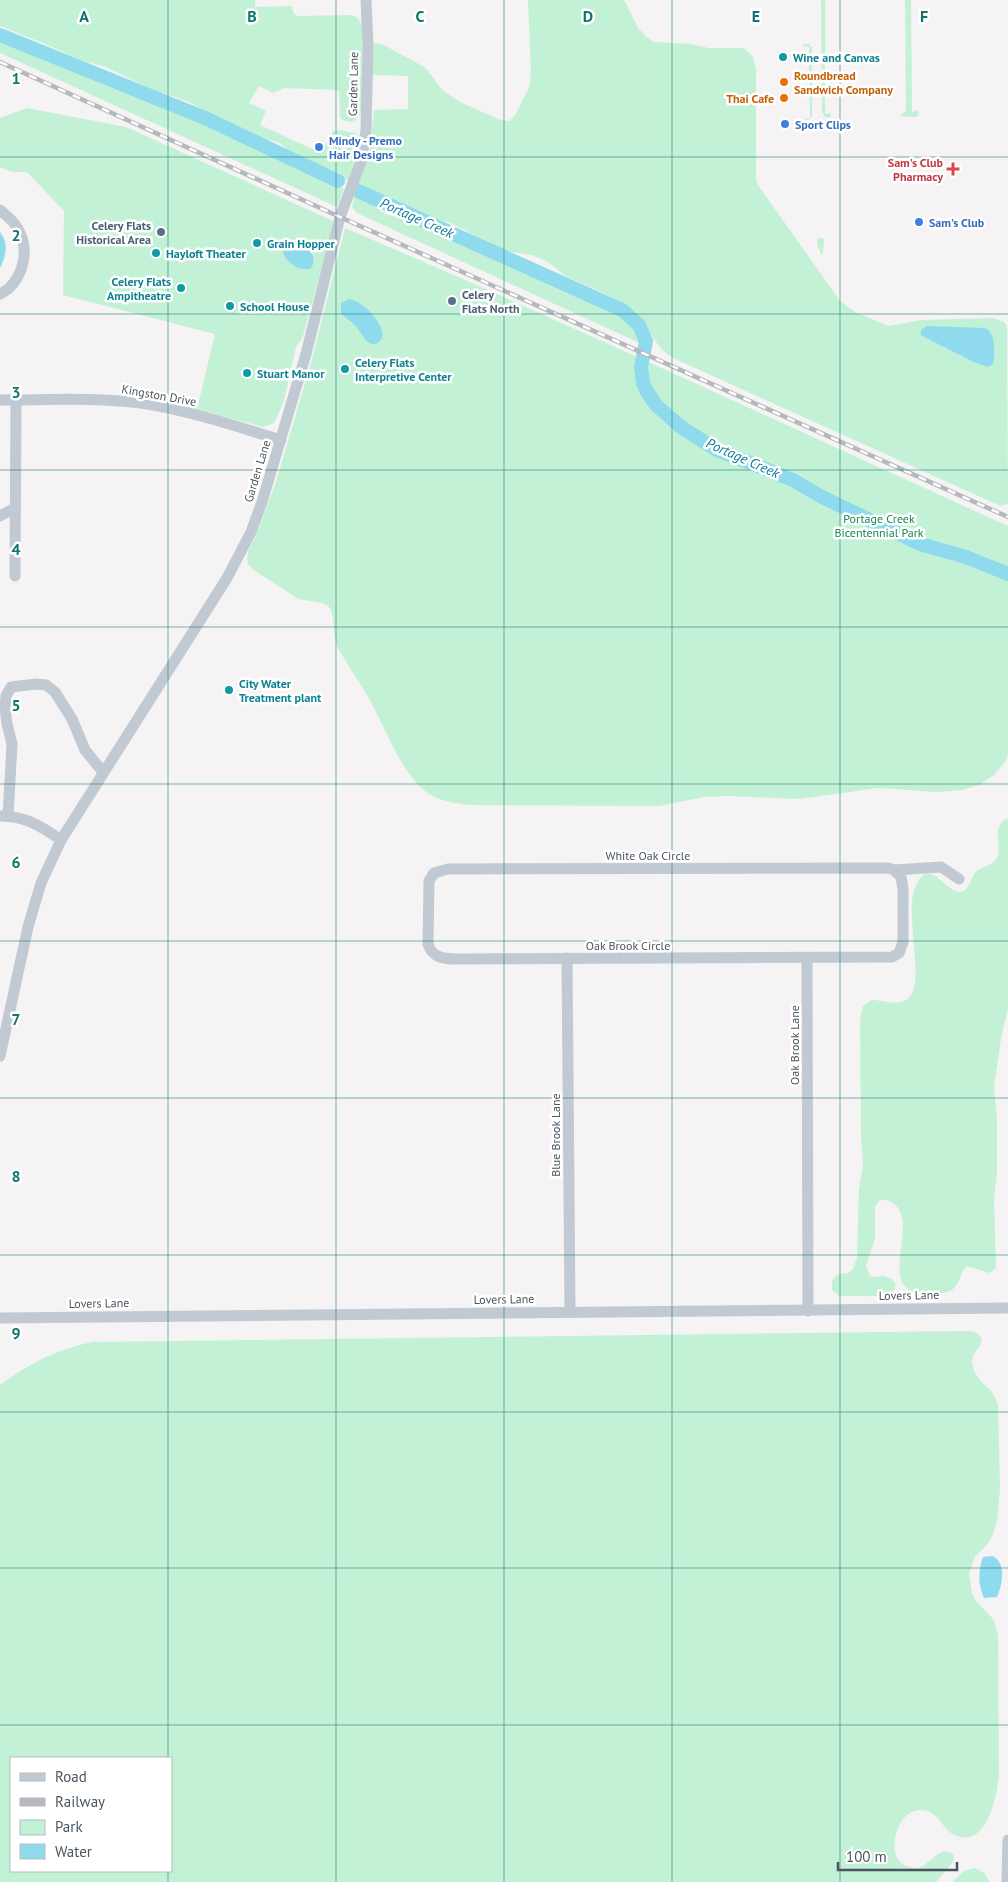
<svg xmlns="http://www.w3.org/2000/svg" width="1008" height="1882" viewBox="0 0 1008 1882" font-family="'PT Sans',sans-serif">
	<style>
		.green { fill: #c3f1d5; fill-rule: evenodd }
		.water { fill: #90daee }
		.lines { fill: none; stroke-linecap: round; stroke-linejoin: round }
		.river { stroke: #90daee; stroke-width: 14 }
		.minor { stroke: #c1cad2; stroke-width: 11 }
		.rail-casing { stroke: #b5b8bd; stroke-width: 4.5 }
		.rail { stroke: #fff; stroke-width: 2.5; stroke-dasharray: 8; stroke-linecap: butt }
		.grid { fill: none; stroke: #0f766e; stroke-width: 1; stroke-opacity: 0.55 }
		.culture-dot { fill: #0f9aa8; stroke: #fff; stroke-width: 2 }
		.food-dot { fill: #e8710a; stroke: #fff; stroke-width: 2 }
		.shop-dot { fill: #3f7fe0; stroke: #fff; stroke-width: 2 }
		.health-dot { fill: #e0444e; stroke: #fff; stroke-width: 2 }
		.service-dot { fill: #5c6f8a; stroke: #fff; stroke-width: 2 }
		.labels { text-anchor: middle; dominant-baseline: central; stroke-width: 5; stroke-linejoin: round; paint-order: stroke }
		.culture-label { font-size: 12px; font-weight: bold; fill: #0d838f; stroke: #fff; text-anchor: start }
		.food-label { font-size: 12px; font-weight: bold; fill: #c56008; stroke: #fff; text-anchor: start }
		.street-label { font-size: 12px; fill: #4a5661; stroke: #fff }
		.shop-label { font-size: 12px; font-weight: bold; fill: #366cbe; stroke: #fff; text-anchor: start }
		.health-label { font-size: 12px; font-weight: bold; fill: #be3a42; stroke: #fff; text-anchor: end }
		.service-label { font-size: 12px; font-weight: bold; fill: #4e5e75; stroke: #fff; text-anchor: end }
		.park-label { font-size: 12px; fill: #17864f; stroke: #fff }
		.water-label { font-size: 14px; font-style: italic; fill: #0c7c9b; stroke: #fff }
		.grid-label { font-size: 16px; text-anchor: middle; font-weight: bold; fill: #0f766e; stroke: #fff; stroke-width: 5; stroke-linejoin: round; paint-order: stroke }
	</style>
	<rect width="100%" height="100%" fill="#f5f3f3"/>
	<g class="green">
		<path d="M0,0H255V7L292,6L294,14L298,16L351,15L357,17L362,25V108C360,120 351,126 340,118L339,90L284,88L273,93L259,86L249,103L266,111L260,125L321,153L333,131L340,130L356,133C365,145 352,169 348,181L297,157L280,143L240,131L189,102L149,88L106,67L83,61L45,44L0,26Z"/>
		<path d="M528,0H623L626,3L638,28L647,37L654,42L691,44L708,48H744L753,57L756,69V179L758,185L840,301L855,312L888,326L922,320L993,318L1004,322L1007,326L1008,504L1001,506L996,504L673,358L661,349L641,320L631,309L603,293L565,276L548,262L532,255L512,252L490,246L465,230L450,223L399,209L357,187L370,147L374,110L408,109V76L372,75L374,43L382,44L424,67C432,74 436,84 444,91C459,104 482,111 500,120L509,121L515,115L529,88L531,73Z"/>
		<polygon points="821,0 825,0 825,114 831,113 830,118 825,117 822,112"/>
		<polygon points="905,0 911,0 912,112 917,110 919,112 917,117 899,116 906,111"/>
		<polygon points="0,39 182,112 344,189 337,207 0,53"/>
		<polygon points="803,44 809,44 812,48 812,116 809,120 803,119 810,118 809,47 803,46"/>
		<polygon points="27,108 126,127 333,221 323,263 303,336 296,347 284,401 274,423 263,427 197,409 215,334 63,295 64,211 27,172 12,172 0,167 0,118"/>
		<polygon points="355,193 365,198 385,214 411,221 427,229 458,240 483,253 521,267 536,274 547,282 560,286 610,309 632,324 640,334 642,341 640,343 637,342 357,213 352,207"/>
		<path d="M345,228C568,323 787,426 1008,526V755L1005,762L994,775L979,785L962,790L937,792L878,788L799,799L728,796L704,797L659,806L469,805C455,803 442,802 429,794C401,775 385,726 368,697C359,681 347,665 338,648C332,635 336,615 329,607C323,600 306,602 297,598L252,569L248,564L247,558L248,551L256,536L275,485L311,363Z"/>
		<polygon points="818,237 824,239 823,254 821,254 817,243"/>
		<path d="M1005,819H1008V1008L1001,1038L994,1087L997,1119V1174L994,1199L996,1266L994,1270L989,1273L967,1266C960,1272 960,1283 953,1289C945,1295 935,1293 926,1293C875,1294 917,1230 897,1207C893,1202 887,1199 880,1200L875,1206V1239L866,1266L869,1274L872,1277L884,1276L892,1279L896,1285C894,1291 893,1293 887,1296H839L832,1290V1281L838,1274L848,1273L853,1269L857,1258L859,1190L863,1164L861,1135L860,1020L863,1006L872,1000C882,1000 896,1006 906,1000C929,988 901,910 917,883C933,855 948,901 965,890C971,886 971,876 977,871C984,866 995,865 998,855C1001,842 992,830 1005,819Z"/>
		<path d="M968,1331L975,1332L982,1338L980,1346L973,1355L972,1362L974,1372L980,1380L992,1392L998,1405L1000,1489L997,1520L994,1532L989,1542L975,1557L969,1573L972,1593L976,1601L994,1620L998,1636L999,1775C997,1794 988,1847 957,1836C945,1832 942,1820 932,1813C926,1809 916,1809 910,1813C895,1821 887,1856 904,1865C909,1867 914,1869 919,1868C927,1865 934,1855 944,1851L953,1854L954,1858L952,1863L936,1882H0V1385C28,1364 58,1349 92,1342ZM11,1758H171V1871H11Z"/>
		<polygon points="975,1868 984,1873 990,1882 952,1882 964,1871"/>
	</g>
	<g class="water">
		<path d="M0,232C9,243 6,256 0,268Z"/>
		<path d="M293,241C302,244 317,252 313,264C312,267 311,269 307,269C295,271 278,256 284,243Z"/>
		<path d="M349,299C362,301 379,318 382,331C385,340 376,348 368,342C363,338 360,331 356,326C351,321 345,318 341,313V303Z"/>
		<path d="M927,326L985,328C996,332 995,354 993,364L988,367L976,363L926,338L921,335V330Z"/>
		<path d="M993,1556C1007,1564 1002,1585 997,1597L984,1598C978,1586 978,1570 983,1557Z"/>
	</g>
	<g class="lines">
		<g class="river">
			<polyline points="0,35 205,118 338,181"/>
			<polyline points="358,191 622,310 639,325 646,341 641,367 643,383 646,390 656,405 681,427 717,450 793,480 822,497 920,544 966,557 1008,574"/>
		</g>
		<g class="minor">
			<path d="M0,210C8,217 16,223 20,233C30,254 21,284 0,294"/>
			<path d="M0,400C46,400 96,397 141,403C188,410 235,426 281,440"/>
			<polyline points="0,516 15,508"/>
			<polyline points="15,576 16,400"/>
			<path d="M0,816C25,816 41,826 61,840"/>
			<polyline points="8,816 12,744 7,724 5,708 6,696 11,687 36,684 46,685 55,692 72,719 85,750 103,772"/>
			<path d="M894,870L901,877L903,889V942L899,953L892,957L455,959C443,959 432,957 428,944L429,881L434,873L448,869L888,868L894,870L941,867L959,879"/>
			<polyline points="567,958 570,1312"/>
			<polyline points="807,958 808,1311"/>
			<polyline points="0,1056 28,927 41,883 61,840 227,578 251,532 262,502 306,354 340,217 362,159 366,130 368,46 366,0"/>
			<polyline points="0,1318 1008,1308"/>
			<polyline points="1007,1882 1008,1840"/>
		</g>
		<defs>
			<polyline id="rail" points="0,62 340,217 1008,517"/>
		</defs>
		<use href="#rail" class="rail-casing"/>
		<use href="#rail" class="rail"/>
	</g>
	<path class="grid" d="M168,0V1758M336,0V1882M504,0V1882M672,0V1882M840,0V1882M0,157H1008M0,314H1008M0,470H1008M0,627H1008M0,784H1008M0,941H1008M0,1098H1008M0,1255H1008M0,1412H1008M0,1568H1008M0,1725H1008M168,1871V1882"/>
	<g class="culture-dot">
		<circle cx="783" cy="57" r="5"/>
		<circle cx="257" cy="243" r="5"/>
		<circle cx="156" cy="253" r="5"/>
		<circle cx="181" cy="288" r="5"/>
		<circle cx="230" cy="306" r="5"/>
		<circle cx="345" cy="369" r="5"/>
		<circle cx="247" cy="373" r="5"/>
		<circle cx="229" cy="690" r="5"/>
	</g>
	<g class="food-dot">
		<circle cx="784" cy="82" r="5"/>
		<circle cx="784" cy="98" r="5"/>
	</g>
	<g class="shop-dot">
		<circle cx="785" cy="124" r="5"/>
		<circle cx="319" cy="147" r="5"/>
		<circle cx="919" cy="222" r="5"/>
	</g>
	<path class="health-dot" d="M950.5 161.5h5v5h5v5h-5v5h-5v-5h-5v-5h5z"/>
	<g class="service-dot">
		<circle cx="161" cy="232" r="5"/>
		<circle cx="452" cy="301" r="5"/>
	</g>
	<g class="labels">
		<g class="culture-label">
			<text x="793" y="57">Wine and Canvas</text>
			<text x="267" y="243">Grain Hopper</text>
			<text x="166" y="253">Hayloft Theater</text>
			<text x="171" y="281" text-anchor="end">Celery Flats<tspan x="171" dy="14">Ampitheatre</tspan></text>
			<text x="240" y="306">School House</text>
			<text x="355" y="362">Celery Flats<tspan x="355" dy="14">Interpretive Center</tspan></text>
			<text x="257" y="373">Stuart Manor</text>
			<text x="239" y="683">City Water<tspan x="239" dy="14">Treatment plant</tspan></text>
		</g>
		<g class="food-label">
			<text x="794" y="75">Roundbread<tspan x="794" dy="14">Sandwich Company</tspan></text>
			<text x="774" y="98" text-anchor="end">Thai Cafe</text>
		</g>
		<g class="street-label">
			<text transform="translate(353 84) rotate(-89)">Garden Lane</text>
			<text transform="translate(159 395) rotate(10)">Kingston Drive</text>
			<text transform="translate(257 471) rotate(-73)">Garden Lane</text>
			<text x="648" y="855">White Oak Circle</text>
			<text x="628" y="945">Oak Brook Circle</text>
			<text transform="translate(794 1045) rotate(-90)">Oak Brook Lane</text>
			<text transform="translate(555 1135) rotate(-90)">Blue Brook Lane</text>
			<text transform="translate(909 1295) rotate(-1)">Lovers Lane</text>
			<text transform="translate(504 1299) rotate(-1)">Lovers Lane</text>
			<text transform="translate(99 1303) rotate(-1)">Lovers Lane</text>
		</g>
		<g class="shop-label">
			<text x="795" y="124">Sport Clips</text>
			<text x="329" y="140">Mindy - Premo<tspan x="329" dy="14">Hair Designs</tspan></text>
			<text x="929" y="222">Sam's Club</text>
		</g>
		<g class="health-label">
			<text x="943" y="162">Sam's Club<tspan x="943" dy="14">Pharmacy</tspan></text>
		</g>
		<g class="service-label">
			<text x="151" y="225">Celery Flats<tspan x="151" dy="14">Historical Area</tspan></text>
			<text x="462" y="294" text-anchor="start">Celery<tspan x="462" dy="14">Flats North</tspan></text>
		</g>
		<g class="park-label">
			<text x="879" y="518">Portage Creek<tspan x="879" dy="14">Bicentennial Park</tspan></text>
		</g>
		<g class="water-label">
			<text transform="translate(417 218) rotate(24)">Portage Creek</text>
			<text transform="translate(743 458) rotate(24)">Portage Creek</text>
		</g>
	</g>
	<g class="grid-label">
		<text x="84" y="22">A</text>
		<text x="252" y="22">B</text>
		<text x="420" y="22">C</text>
		<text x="588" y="22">D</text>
		<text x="756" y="22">E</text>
		<text x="924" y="22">F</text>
		<text x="16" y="84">1</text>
		<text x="16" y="241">2</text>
		<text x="16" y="398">3</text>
		<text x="16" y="555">4</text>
		<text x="16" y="711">5</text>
		<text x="16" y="868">6</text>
		<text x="16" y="1025">7</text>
		<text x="16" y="1182">8</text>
		<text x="16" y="1339">9</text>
	</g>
	<rect x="10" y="1757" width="162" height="115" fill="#ffffff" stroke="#b7bbc0"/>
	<rect x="20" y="1773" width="25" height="8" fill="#c1cad2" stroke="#b7bbc0"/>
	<text x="55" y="1782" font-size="15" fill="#4a5661">Road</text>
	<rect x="20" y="1798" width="25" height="8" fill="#b5b8bd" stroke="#b7bbc0"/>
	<text x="55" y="1807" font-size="15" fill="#4a5661">Railway</text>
	<rect x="20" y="1820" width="25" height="15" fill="#c3f1d5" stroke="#b7bbc0"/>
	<text x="55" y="1832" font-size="15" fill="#4a5661">Park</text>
	<rect x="20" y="1844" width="25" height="15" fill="#90daee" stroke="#b7bbc0"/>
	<text x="55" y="1857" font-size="15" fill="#4a5661">Water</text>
	<path d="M838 1862v8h119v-8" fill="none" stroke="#4a5661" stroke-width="2.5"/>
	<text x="846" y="1862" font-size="15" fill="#4a5661" stroke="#ffffff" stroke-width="4" paint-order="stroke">100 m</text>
</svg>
